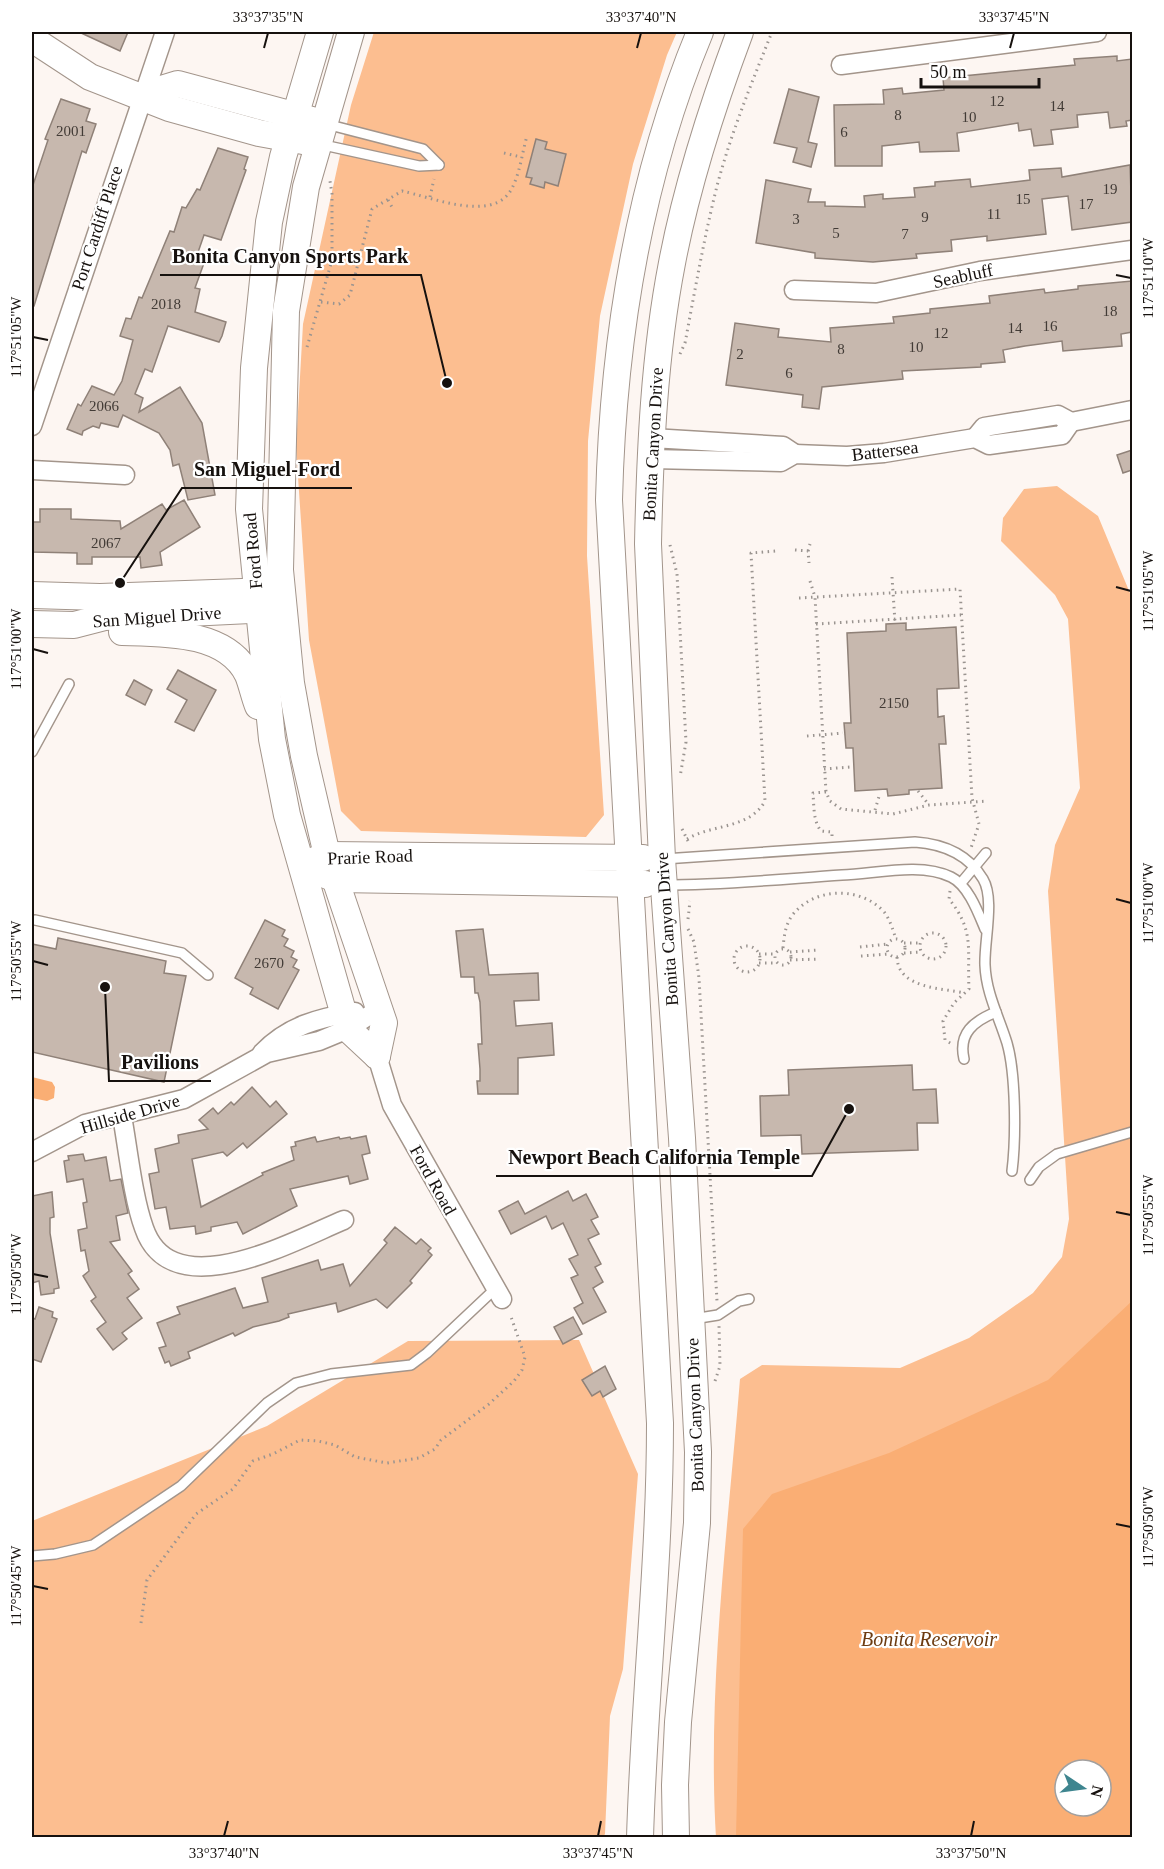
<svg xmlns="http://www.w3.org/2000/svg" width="1164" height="1869" viewBox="0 0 1164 1869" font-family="Georgia,serif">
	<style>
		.green { fill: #fcbe90; fill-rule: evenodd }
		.water { fill: #faae74; fill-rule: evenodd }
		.building { fill: #c7b8ae; stroke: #8f8178; stroke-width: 1.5 }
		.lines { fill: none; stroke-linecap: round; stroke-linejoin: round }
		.lane-casing { stroke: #a3958b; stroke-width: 12 }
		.street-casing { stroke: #a3958b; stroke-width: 21 }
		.secondary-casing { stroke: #a3958b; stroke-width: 28 }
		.path { stroke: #9a9490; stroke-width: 3; stroke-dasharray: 1.5 4.5; stroke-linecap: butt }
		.lane { stroke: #fff; stroke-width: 9 }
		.street { stroke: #fff; stroke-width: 18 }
		.secondary { stroke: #fff; stroke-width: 26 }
		.ticks { fill: none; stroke: #16110e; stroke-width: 2 }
		.labels { text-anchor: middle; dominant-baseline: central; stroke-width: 4.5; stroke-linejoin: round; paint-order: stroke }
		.number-label { font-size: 15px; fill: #423b36 }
		.street-label { font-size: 18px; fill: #16110e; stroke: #fff }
		.water-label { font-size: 20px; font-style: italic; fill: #6d3c11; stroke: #fff }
		.leader { fill: none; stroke: #16110e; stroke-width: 2 }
		.callout-dot { fill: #16110e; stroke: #fff; stroke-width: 2 }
		.callout-label { font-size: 20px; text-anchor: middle; font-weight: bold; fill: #16110e; stroke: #fff; stroke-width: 4.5; stroke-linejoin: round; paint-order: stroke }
		.neatline { fill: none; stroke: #16110e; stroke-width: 2 }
		.ticks-label { font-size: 15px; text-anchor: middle; fill: #16110e }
	</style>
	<rect width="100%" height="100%" fill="#fdf6f2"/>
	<g class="green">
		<polygon points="374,32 677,32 667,55 633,164 600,316 588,441 587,556 604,815 586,837 361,831 341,811 309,640 296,447 303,324 351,105"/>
		<path d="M1057,486L1098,516L1132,598V1837L716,1838C707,1689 728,1528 740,1379L762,1365L900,1368L969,1338L1033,1293L1062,1257L1069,1219L1048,891L1055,845L1080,788L1068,619L1055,595L1001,541L1003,518L1024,489ZM1065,1770H1101V1806H1065Z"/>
		<polygon points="579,1340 638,1474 623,1669 610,1716 605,1834 603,1837 32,1838 32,1521 267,1426 408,1341"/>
	</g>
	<g class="water">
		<polygon points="32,1077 52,1082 55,1087 54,1098 47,1101 32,1098"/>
		<path d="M1132,1301V1837H736L743,1529L772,1494L889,1453L1048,1380ZM1065,1770H1101V1806H1065Z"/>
	</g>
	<g class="building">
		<polygon points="79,32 128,32 120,51"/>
		<polygon points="1117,56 1117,61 1132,59 1132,120 1126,121 1127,126 1110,128 1108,112 1077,115 1078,127 1051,130 1053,144 1034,146 1031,129 1019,131 1018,123 957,133 959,151 920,152 919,142 882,146 882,166 835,166 834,105 884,104 883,90 902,88 903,94 944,90 943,78 1075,65 1074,59"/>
		<polygon points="789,89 819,97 808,142 817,144 811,167 793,162 797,148 774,143"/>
		<polygon points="61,99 90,109 86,121 96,124 86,153 82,151 34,306 32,306 32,188 48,140 45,139"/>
		<polygon points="536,139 547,142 545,149 566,154 558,186 545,182 544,188 530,184 532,178 526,177"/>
		<polygon points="218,148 248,157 244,169 246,170 221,240 204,235 195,261 204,263 195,288 200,289 195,312 226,322 222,336 219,342 168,326 152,372 145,369 135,394 143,398 139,412 180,387 202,423 215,495 188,500 179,464 173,466 170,450 159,433 123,415 118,427 101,423 99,428 93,426 83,431 82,435 67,429 78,404 81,406 92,386 114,395 122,381 133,340 120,336 126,318 131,319 139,297 142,298 170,231 174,232 182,207 186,208 197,189 200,190"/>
		<polygon points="1130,165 1132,222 1072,230 1068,196 1042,199 1046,234 987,241 987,236 951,240 952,251 916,254 917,258 873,262 815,258 815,253 756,243 766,180 811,189 808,202 825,202 825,206 865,207 864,196 883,194 883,199 915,197 914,188 935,186 935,182 970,179 971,187 1030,180 1029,170 1061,168 1062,177"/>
		<polygon points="1132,281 1132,332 1121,334 1122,346 1063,351 1062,341 1025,346 1003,350 1005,362 981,364 981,367 902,371 903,379 822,387 819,409 802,407 803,395 726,385 735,323 779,329 778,337 831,342 830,328 894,323 893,317 930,313 930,309 990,303 989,296 1044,289 1045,293 1078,289 1078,286"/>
		<polygon points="1132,450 1132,470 1123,473 1117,455"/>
		<polygon points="184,500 200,527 160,552 162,565 141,568 140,557 92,557 92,564 77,564 77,553 32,552 32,522 40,522 40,509 71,509 71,519 120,521 121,529 162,504 166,510"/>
		<polygon points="906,623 906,630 956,627 959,688 937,689 938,717 944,716 946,744 939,744 942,788 909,790 909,794 888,796 887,789 855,791 853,748 846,748 844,723 851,723 847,633 886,631 886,624"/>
		<polygon points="178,670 216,690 194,731 175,722 187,700 167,689"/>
		<polygon points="134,680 152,690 145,705 126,695"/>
		<polygon points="265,920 285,930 282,936 288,939 284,946 294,951 291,957 297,960 293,967 299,970 278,1009 250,994 253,988 235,978"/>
		<polygon points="483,929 489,975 538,973 539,1000 514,1001 516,1026 552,1023 554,1055 518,1058 518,1094 478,1094 477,1081 480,1081 480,1069 478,1044 482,1044 480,1002 478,993 475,993 474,977 461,977 456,931"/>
		<polygon points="58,938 166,961 164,973 186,976 164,1082 32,1052 32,944 56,949"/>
		<polygon points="912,1065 913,1090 936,1089 938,1123 917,1123 918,1150 802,1154 801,1135 761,1136 760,1096 789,1095 788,1070"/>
		<polygon points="252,1087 270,1107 276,1101 287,1114 247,1148 243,1143 227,1156 223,1152 192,1159 201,1207 263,1175 262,1173 294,1160 291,1147 296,1146 295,1142 315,1137 317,1142 339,1137 340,1139 350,1137 351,1139 366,1136 370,1153 362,1155 368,1179 350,1184 348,1176 290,1189 297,1206 243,1234 237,1222 211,1227 211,1231 196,1234 195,1226 170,1229 166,1207 155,1209 149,1174 159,1172 155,1149 179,1143 178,1135 208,1129 199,1120 213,1108 218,1114 231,1102 234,1105"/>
		<polygon points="83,1154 85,1161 106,1157 110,1181 121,1179 128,1213 116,1216 120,1240 110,1242 132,1271 128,1274 139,1289 127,1298 142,1318 122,1333 127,1339 113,1350 97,1329 106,1322 91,1301 96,1297 83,1276 89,1271 85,1250 81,1251 78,1230 87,1228 83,1203 87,1202 83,1179 67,1182 64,1161 69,1160 68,1156"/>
		<polygon points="568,1191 573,1201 586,1194 598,1217 591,1220 599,1234 588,1239 601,1264 595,1267 603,1282 593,1288 606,1312 583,1324 574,1308 583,1303 571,1278 578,1275 569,1259 578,1255 563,1223 552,1229 546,1216 511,1234 499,1211 518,1201 525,1214"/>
		<polygon points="52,1192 54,1217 50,1218 50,1233 59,1288 54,1289 54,1293 41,1295 39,1281 32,1283 32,1196"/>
		<polygon points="395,1227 416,1244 421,1239 431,1248 428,1251 432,1255 410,1281 412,1283 387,1308 376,1299 338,1312 336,1303 288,1314 289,1317 279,1321 253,1327 235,1336 233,1333 200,1347 188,1352 190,1358 171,1366 169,1361 165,1363 159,1348 166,1346 157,1323 180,1314 177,1307 235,1288 243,1308 268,1302 262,1278 318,1260 321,1270 343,1264 350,1286 387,1243 384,1240"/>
		<polygon points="39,1307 53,1312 52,1317 57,1319 41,1362 32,1359 32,1318 35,1319"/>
		<polygon points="573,1317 582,1334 563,1344 554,1327"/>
		<polygon points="605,1366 616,1389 603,1397 600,1391 592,1396 582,1380"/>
	</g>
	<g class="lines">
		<defs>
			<g id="lane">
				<polyline points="326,124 423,149 439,165"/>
				<polyline points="319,144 419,166 439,165"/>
				<polyline points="32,752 69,684"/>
				<path d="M664,859L915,842C944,844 968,854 983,879C995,899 984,941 985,965C986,993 999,1017 1007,1043C1016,1074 1016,1139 1012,1171"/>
				<polyline points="961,883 986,853"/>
				<path d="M664,885C724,885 783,879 842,875C875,874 920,862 951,877C968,885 978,912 985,929"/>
				<polyline points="35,920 182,953 208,975"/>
				<path d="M964,1059C958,1033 974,1021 996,1012"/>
				<polyline points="1030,1180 1039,1167 1057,1154 1132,1132"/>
				<polyline points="693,1319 718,1315 739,1301 749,1299"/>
				<polyline points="32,1556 55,1554 93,1545 181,1486 267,1403 296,1383 331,1374 411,1365 427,1353 496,1288"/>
			</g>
			<g id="street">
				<polyline points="841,65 1097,32"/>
				<polyline points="794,290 876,293 980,271 1132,250"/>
				<polyline points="32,426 165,32"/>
				<polyline points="652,438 783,446 795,454"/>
				<polyline points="975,438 984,427 1058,415 1071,422 1132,410"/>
				<polyline points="651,459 781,462 795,454 847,456 884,453 975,438 989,445 1062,435 1071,422"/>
				<polyline points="32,470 125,475"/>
				<path d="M262,1053C288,1026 318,1018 355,1012"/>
				<polyline points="377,1056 392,1105 502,1299"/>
				<path d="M122,1116C128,1149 133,1198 144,1228C172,1309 295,1240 344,1220"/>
				<polyline points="32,1152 85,1124 184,1099 267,1053 319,1041 348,1029 379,1009"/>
			</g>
			<g id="secondary">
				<polyline points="320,32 283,157 269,222 254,368 249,509 272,739 287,815 348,1029 377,1056"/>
				<polyline points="351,32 306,187 286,311 280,570 291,683 304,756 327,855 384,1023 377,1056"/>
				<polyline points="32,39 90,77 169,108 259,133 303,141"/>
				<polyline points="142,95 178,84 312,120"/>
				<polyline points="32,595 100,597 274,591"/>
				<polyline points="32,624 74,625 105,617 274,609"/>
				<path d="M122,632C163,633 227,631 248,675C252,685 254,696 258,706"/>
				<polyline points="315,860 327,855 643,858"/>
				<polyline points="323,874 336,879 645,884"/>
				<path d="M640,1838C644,1699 660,1561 660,1423L609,500C613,341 639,179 700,32"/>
				<path d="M676,1838L675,1785L678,1722L697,1523L698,1452L682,1138L662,859L648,544C650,451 654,356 672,263C687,184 712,107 740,32"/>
			</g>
		</defs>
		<use href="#lane" class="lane-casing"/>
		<use href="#street" class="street-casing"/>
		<use href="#secondary" class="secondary-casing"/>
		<g class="path">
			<polyline points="504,153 521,157"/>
			<polyline points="430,197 434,179"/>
			<polyline points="388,200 393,209"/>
			<path d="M321,302L339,304L350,295L372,209L402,191C431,197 492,223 511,190C520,174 522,153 527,136"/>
			<polyline points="307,347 332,260 332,194 330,181"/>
			<path d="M680,354L685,343C695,290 704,238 717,186C731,133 752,82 772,32"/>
			<polyline points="670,545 677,574 686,742 680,777"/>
			<polyline points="795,550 808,551 809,563"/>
			<polyline points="808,551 810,544"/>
			<polyline points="892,577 895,622"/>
			<polyline points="810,581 815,597 826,792 830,801 841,809 893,814 929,805 988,801"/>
			<polyline points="799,598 960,589 972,798 979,824 971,848"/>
			<polyline points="816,624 961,615"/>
			<polyline points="807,736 843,733"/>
			<polyline points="824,769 851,767"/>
			<polyline points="918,791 929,805"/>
			<path d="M826,792L813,793C814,805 813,821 821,831L832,832V836"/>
			<polyline points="875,810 880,793"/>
			<polyline points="682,829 688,841"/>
			<path d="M687,839C712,824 750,829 765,801L751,553L776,551"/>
			<path d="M950,891L949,899C975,931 967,950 969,989L954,1003L943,1021L945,1040L952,1044"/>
			<polyline points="688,919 690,901"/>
			<polyline points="688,929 694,942 699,978 717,1301"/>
			<circle cx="933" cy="946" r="13"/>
			<circle cx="896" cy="948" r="9"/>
			<polyline points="904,943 920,943"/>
			<circle cx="747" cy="959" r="13"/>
			<polyline points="860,947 888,944"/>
			<path d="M783,948C784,937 785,927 791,917C812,887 861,885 885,913C890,920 893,930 896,939"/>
			<circle cx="783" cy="957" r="8"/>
			<polyline points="790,952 819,950"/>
			<polyline points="904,953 921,952"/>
			<polyline points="759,954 775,954"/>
			<polyline points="861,956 889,954"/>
			<path d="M897,957C898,989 942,988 965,993"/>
			<polyline points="790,960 820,959"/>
			<polyline points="759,963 777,963"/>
			<polyline points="715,1381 720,1366 719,1326"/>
			<polyline points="141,1623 147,1580 196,1514 233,1489 253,1461 273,1454 300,1440 318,1441 335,1445 355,1457 387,1463 419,1458 435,1449 441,1440 489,1404 514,1381 522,1370 525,1357 510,1314"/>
		</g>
		<use href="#lane" class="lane"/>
		<use href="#street" class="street"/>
		<use href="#secondary" class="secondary"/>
	</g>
	<path class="ticks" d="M264,48L268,33M637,48L641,33M1010,48L1014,33M1116,275L1131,278M33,337L48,340M1116,587L1131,591M33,649L48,653M1116,899L1131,903M33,961L48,965M1116,1212L1131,1215M33,1274L48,1277M1116,1524L1131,1527M33,1586L48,1589M224,1836L228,1821M598,1836L601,1821M971,1836L974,1821"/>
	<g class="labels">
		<g class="number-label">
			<text x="997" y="101">12</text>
			<text x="1057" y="106">14</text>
			<text x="898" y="115">8</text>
			<text x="969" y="117">10</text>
			<text x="71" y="131">2001</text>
			<text x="844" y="132">6</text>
			<text x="1110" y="189">19</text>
			<text x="1023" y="199">15</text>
			<text x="1086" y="204">17</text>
			<text x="994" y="214">11</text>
			<text x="925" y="217">9</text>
			<text x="796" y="219">3</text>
			<text x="836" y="233">5</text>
			<text x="905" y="234">7</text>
			<text x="166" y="304">2018</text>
			<text x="1110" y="311">18</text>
			<text x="1050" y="326">16</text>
			<text x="1015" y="328">14</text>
			<text x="941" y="333">12</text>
			<text x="916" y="347">10</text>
			<text x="841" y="349">8</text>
			<text x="740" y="354">2</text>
			<text x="789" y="373">6</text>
			<text x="104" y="406">2066</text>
			<text x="106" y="543">2067</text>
			<text x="894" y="703">2150</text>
			<text x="269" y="963">2670</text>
		</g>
		<g class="street-label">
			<text transform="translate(97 228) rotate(-72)">Port Cardiff Place</text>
			<text transform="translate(963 276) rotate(-12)">Seabluff</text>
			<text transform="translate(653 444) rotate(-87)">Bonita Canyon Drive</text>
			<text transform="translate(885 451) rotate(-7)">Battersea</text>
			<text transform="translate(253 551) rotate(-95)">Ford Road</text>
			<text transform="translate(157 617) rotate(-4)">San Miguel Drive</text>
			<text transform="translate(370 857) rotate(-2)">Prarie Road</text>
			<text transform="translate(667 929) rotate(-94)">Bonita Canyon Drive</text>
			<text transform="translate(130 1114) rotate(-16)">Hillside Drive</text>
			<text transform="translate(433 1180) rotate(61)">Ford Road</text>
			<text transform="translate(695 1415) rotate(-92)">Bonita Canyon Drive</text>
		</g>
		<g class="water-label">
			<text x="929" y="1639">Bonita Reservoir</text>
		</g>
	</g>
	<path class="leader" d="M447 383L421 275H160M120 583L182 488H352M105 987L109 1081H211M849 1109L812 1176H496"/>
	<g class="callout-dot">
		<circle cx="447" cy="383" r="6"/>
		<circle cx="120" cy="583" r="6"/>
		<circle cx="105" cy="987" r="6"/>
		<circle cx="849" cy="1109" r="6"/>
	</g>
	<g class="callout-label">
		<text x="290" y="263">Bonita Canyon Sports Park</text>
		<text x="267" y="476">San Miguel-Ford</text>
		<text x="160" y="1069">Pavilions</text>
		<text x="654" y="1164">Newport Beach California Temple</text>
	</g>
	<rect width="1164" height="1869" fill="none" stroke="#ffffff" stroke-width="66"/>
	<g transform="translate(1083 1788) rotate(103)"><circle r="28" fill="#ffffff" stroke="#a2a09f" stroke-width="1.5"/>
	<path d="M0-4.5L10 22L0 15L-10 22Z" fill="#3e858f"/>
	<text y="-9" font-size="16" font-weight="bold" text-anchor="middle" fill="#16110e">N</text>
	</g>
	<path d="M921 78v9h118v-9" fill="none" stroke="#16110e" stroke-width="3"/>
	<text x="930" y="78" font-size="18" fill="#16110e" stroke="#ffffff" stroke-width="4.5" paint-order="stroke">50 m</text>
	<rect x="33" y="33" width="1098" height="1803" class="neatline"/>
	<g class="ticks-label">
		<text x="268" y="22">33°37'35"N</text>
		<text x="641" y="22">33°37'40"N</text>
		<text x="1014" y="22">33°37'45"N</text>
		<text transform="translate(1148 278) rotate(-90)" y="5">117°51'10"W</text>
		<text transform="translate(16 337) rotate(-90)" y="5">117°51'05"W</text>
		<text transform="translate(1148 591) rotate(-90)" y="5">117°51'05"W</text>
		<text transform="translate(16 649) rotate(-90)" y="5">117°51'00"W</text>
		<text transform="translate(1148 903) rotate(-90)" y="5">117°51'00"W</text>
		<text transform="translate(16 961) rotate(-90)" y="5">117°50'55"W</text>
		<text transform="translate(1148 1215) rotate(-90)" y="5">117°50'55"W</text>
		<text transform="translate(16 1274) rotate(-90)" y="5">117°50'50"W</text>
		<text transform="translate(1148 1527) rotate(-90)" y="5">117°50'50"W</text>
		<text transform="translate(16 1586) rotate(-90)" y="5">117°50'45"W</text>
		<text x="224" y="1858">33°37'40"N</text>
		<text x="598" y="1858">33°37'45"N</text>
		<text x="971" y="1858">33°37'50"N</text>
	</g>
</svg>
